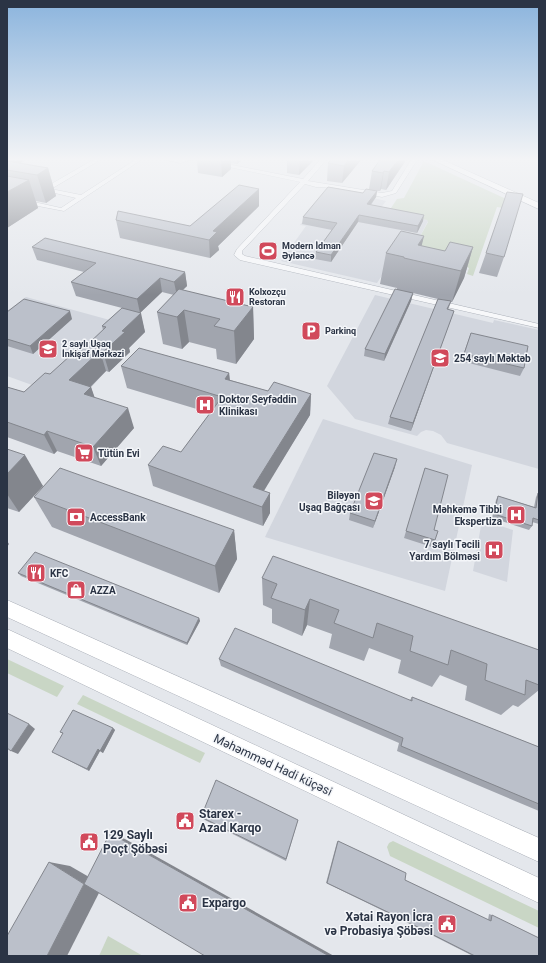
<svg xmlns="http://www.w3.org/2000/svg" width="546" height="963" viewBox="0 0 546 963" font-family="Roboto,sans-serif">
	<style>
		.built { fill: #d2d6de }
		.green { fill: #c9d6c5 }
		.lines { fill: none; stroke-linecap: round; stroke-linejoin: round }
		.street-casing { stroke: #a9aeb7; stroke-width: 1 }
		.secondary-casing { stroke: #a9aeb7; stroke-width: 1 }
		.street { fill: #f7f8fa; fill-rule: evenodd }
		.secondary { fill: #fff; fill-rule: evenodd }
		.wall { fill: #a1a5ae }
		.shaded-wall { fill: #83868d }
		.building { fill: #bbc0ca; stroke: #83868d }
		.labels { text-anchor: middle; dominant-baseline: central; stroke-width: 3; stroke-linejoin: round; paint-order: stroke }
		.far-poi-label { font-size: 9px; font-weight: bold; fill: #2b3445; stroke: #f4f6f9; text-anchor: start }
		.poi-label { font-size: 10px; font-weight: bold; fill: #2b3445; stroke: #f4f6f9; text-anchor: start }
		.near-street-label { font-size: 12px; fill: #2b3445; stroke: #f4f6f9 }
		.near-poi-label { font-size: 12px; font-weight: bold; fill: #2b3445; stroke: #f4f6f9; text-anchor: start }
	</style>
	<rect width="100%" height="100%" fill="#e4e7ec"/>
	<g class="built">
		<polygon points="330,188 386,201 380,209 423,218 428,221 416,244 393,259 377,283 281,261 306,226 300,225"/>
		<polygon points="375,295 493,323 494,320 539,330 539,469 447,443 441,435 433,431 426,430 421,432 417,436 355,419 327,386"/>
		<polygon points="26,297 117,322 46,390 7,376 7,311"/>
		<polygon points="323,419 472,465 445,591 265,537"/>
		<polygon points="482,520 513,530 507,582 473,571"/>
	</g>
	<g class="green">
		<polygon points="424,161 519,205 517,210 497,207 473,276 467,274 469,268 416,244 428,222 427,220 389,211 397,199 404,198"/>
		<polygon points="7,659 64,686 57,697 7,673"/>
		<polygon points="83,695 205,753 200,763 77,704"/>
		<polygon points="393,841 539,911 539,928 390,856 387,847 389,843"/>
		<polygon points="108,936 143,956 99,956"/>
	</g>
	<g class="lines">
		<defs>
			<g id="street">
				<polygon points="93,160 100,160 51,189 81,195 135,160 141,160 64,211 7,200 7,196 61,208 76,198 38,189 41,187 44,188"/>
				<polygon points="165,160 191,160 181,163"/>
				<polygon points="196,160 207,160 303,179 320,160 326,160 308,181 382,193 392,191 411,160 417,160 396,193 382,197 335,188 316,187 305,184 242,251 242,254 245,256 539,324 539,328 240,260 234,255 237,249 300,182"/>
			</g>
			<g id="secondary">
				<polygon points="433,160 443,160 539,203 539,209"/>
				<polygon points="7,600 539,838 539,862 7,617"/>
				<polygon points="7,629 539,878 539,903 7,648"/>
			</g>
		</defs>
		<use href="#street" class="street-casing"/>
		<use href="#secondary" class="secondary-casing"/>
		<use href="#street" class="street"/>
		<use href="#secondary" class="secondary"/>
	</g>
	<g class="wall">
		<polygon points="7,160 48,168 56,196 46,203 36,201 38,208 7,228"/>
		<polygon points="197,160 242,160 237,164 231,163 231,169 222,177 198,173"/>
		<polygon points="287,160 314,160 299,175 287,173"/>
		<polygon points="361,160 342,183 327,181 328,163"/>
		<polygon points="406,160 386,190 381,189 380,191 377,191 376,197 371,205 423,221 417,233 358,222 331,262 315,259 316,252 332,230 302,224 303,217 363,193 369,189 372,171"/>
		<polygon points="259,189 259,206 218,246 219,250 210,258 120,238 116,220 190,226"/>
		<polygon points="424,236 421,246 445,251 473,247 464,278 452,302 451,302 448,310 454,311 451,318 411,431 388,424 390,417 438,299 413,293 411,301 384,361 364,356 365,349 397,290 397,288 380,284 386,253"/>
		<polygon points="32,247 185,272 187,286 182,290 253,307 254,339 236,364 217,359 216,349 189,342 182,349 163,344 157,312 174,295 162,292 140,313 145,332 129,348 130,352 109,372 106,371 91,387 94,397 134,428 101,466 57,451 54,454 7,437 7,387 24,392 50,374 86,346 103,330 102,326 122,308 76,296 71,282 84,272 37,260"/>
		<polygon points="486,253 504,257 497,277 479,273"/>
		<polygon points="7,312 72,319 33,354 7,346"/>
		<polygon points="471,333 524,368 520,376 461,361"/>
		<polygon points="121,366 229,373 230,380 268,391 311,394 310,415 263,491 270,493 270,513 263,526 153,486 148,465 181,452 210,413 127,388"/>
		<polygon points="7,449 43,486 19,512 7,508"/>
		<polygon points="395,467 373,528 349,520 350,513"/>
		<polygon points="425,468 434,530 435,540 432,547 404,538"/>
		<polygon points="538,493 539,494 539,524 532,522 532,526 529,530 492,518 496,500 498,496 534,507 536,497"/>
		<polygon points="34,497 234,530 237,559 219,593 52,527"/>
		<polygon points="18,573 199,618 200,621 187,645 21,576"/>
		<polygon points="262,578 539,650 539,690 518,707 513,705 501,715 465,700 467,686 440,675 432,687 398,673 401,660 369,648 364,661 329,648 332,634 307,625 302,636 272,623 272,609 263,605"/>
		<polygon points="219,659 410,700 412,697 539,747 539,811 397,751 399,743 221,666"/>
		<polygon points="113,728 115,730 103,753 100,751 89,771 52,752 63,734 60,732"/>
		<polygon points="201,817 298,820 286,861 203,819"/>
		<polygon points="338,841 405,880 488,920 489,914 492,915 539,956 473,956 396,917 326,883 337,842"/>
	</g>
	<g class="shaded-wall">
		<polygon points="7,160 26,160 7,170"/>
		<polygon points="221,160 231,160 231,169 222,177"/>
		<polygon points="237,160 242,160 237,164"/>
		<polygon points="300,160 314,160 299,175"/>
		<polygon points="348,160 361,160 342,183 344,166"/>
		<polygon points="398,160 406,160 386,190 389,172"/>
		<polygon points="48,168 56,196 46,203 37,175"/>
		<polygon points="384,171 381,189 380,191 383,173"/>
		<polygon points="29,180 38,208 7,228 7,192"/>
		<polygon points="259,189 259,206 218,246 219,250 210,258 209,240 213,231"/>
		<polygon points="377,191 376,197 366,211 367,204"/>
		<polygon points="359,215 358,222 331,262 331,255"/>
		<polygon points="424,215 423,221 417,233 418,226"/>
		<polygon points="424,236 418,261 418,245"/>
		<polygon points="473,247 464,278 452,302 461,271"/>
		<polygon points="185,272 187,286 177,296 174,282"/>
		<polygon points="160,278 162,292 140,313 137,299"/>
		<polygon points="413,293 411,301 384,361 385,354"/>
		<polygon points="253,307 254,339 236,364 234,331"/>
		<polygon points="184,310 189,342 182,349 177,317"/>
		<polygon points="70,311 72,319 33,354 30,346"/>
		<polygon points="454,311 451,318 411,431 413,423"/>
		<polygon points="141,313 145,332 129,348 130,352 109,372 103,352 122,331"/>
		<polygon points="100,351 106,371 77,400 69,380"/>
		<polygon points="229,373 231,394 225,379"/>
		<polygon points="91,387 98,407 84,394"/>
		<polygon points="311,394 310,415 256,504 253,487"/>
		<polygon points="128,408 134,428 101,466 93,447"/>
		<polygon points="47,431 57,451 54,454 44,435"/>
		<polygon points="25,455 43,486 19,512 7,494 7,474"/>
		<polygon points="397,459 395,467 373,528 375,521"/>
		<polygon points="270,493 270,513 263,526 262,507"/>
		<polygon points="234,530 237,559 219,593 215,566"/>
		<polygon points="7,541 9,544 7,547"/>
		<polygon points="310,599 307,625 302,636 305,610"/>
		<polygon points="199,618 200,621 187,645 187,643"/>
		<polygon points="29,724 35,729 18,754 11,751"/>
		<polygon points="113,728 115,730 103,753 100,751"/>
		<polygon points="98,749 100,751 89,771 87,769"/>
		<polygon points="110,833 125,839 334,956 329,956"/>
		<polygon points="49,862 70,866 103,885 84,884"/>
		<polygon points="84,884 103,885 67,956 47,956"/>
	</g>
	<g class="building">
		<polygon points="331,160 348,160 344,166 328,163"/>
		<polygon points="380,160 398,160 389,172 384,171 383,173 372,171"/>
		<polygon points="7,161 48,168 37,175 7,170"/>
		<polygon points="7,176 29,180 7,192"/>
		<polygon points="239,185 259,189 213,231 217,232 209,240 116,220 118,211 190,226"/>
		<polygon points="328,187 363,193 366,189 377,191 367,204 424,215 418,226 359,215 331,255 316,252 337,223 303,217"/>
		<polygon points="507,192 523,194 504,257 486,253"/>
		<polygon points="401,231 424,236 418,245 445,251 450,242 473,247 461,271 404,258 404,257 386,253"/>
		<polygon points="45,238 185,272 174,282 160,278 137,299 71,282 96,263 32,247"/>
		<polygon points="179,289 253,307 234,331 214,326 220,319 184,310 177,317 157,312"/>
		<polygon points="395,289 413,293 385,354 365,349"/>
		<polygon points="24,299 70,311 30,346 7,339 7,312"/>
		<polygon points="438,299 451,301 447,309 454,311 413,423 390,417"/>
		<polygon points="122,308 141,313 122,331 125,332 103,352 100,351 69,380 91,387 84,394 128,408 93,447 47,431 44,435 7,422 7,387 24,392 45,373 50,374 82,345 86,346 106,327 102,326"/>
		<polygon points="471,333 528,346 524,368 464,354"/>
		<polygon points="139,348 229,373 225,379 268,391 274,382 311,394 253,487 270,493 262,507 148,465 163,446 181,452 222,397 121,366"/>
		<polygon points="7,449 25,455 7,474"/>
		<polygon points="374,453 397,459 375,521 350,513"/>
		<polygon points="60,468 234,530 215,566 34,497"/>
		<polygon points="425,468 448,475 434,530 438,531 435,540 406,531"/>
		<polygon points="538,493 539,494 539,520 533,518 532,526 494,514 498,496 536,508"/>
		<polygon points="35,552 199,618 187,643 18,573"/>
		<polygon points="273,556 539,650 539,685 526,680 525,695 485,680 487,664 451,650 448,665 410,651 413,636 377,623 373,638 334,623 339,610 310,599 305,610 271,598 277,584 262,578"/>
		<polygon points="235,628 412,701 412,697 539,747 539,804 401,746 403,738 219,659"/>
		<polygon points="73,710 113,728 100,751 98,749 87,769 52,752 63,733 60,732"/>
		<polygon points="7,713 29,724 11,751 7,748"/>
		<polygon points="216,780 298,820 286,859 201,817"/>
		<polygon points="110,833 329,956 205,956 84,884 47,956 7,956 7,936 49,862 84,884"/>
		<polygon points="338,841 406,873 405,880 491,921 492,915 539,938 539,956 475,956 398,917 327,883"/>
	</g>
	<linearGradient id="sky" x2="0" y2="1"><stop stop-color="#8bb4dd"/><stop offset="0.54" stop-color="#f3f4f6"/><stop offset="1" stop-color="#f3f4f6" stop-opacity="0"/></linearGradient>
	<rect width="546" height="295" fill="url(#sky)"/>
	<defs>
		<symbol id="stadium-square" viewBox="-11 -11 22 22"><rect x="-9" y="-9" width="18" height="18" rx="4" fill="#d1495b" stroke="#f4f6f9"/><path d="M0-5a6.5 5 0 1 0 0 10a6.5 5 0 1 0 0-10ZM-3.5-1.8h7v3.6h-7Z" fill="#fff"/></symbol>
		<symbol id="restaurant-square" viewBox="-11 -11 22 22"><rect x="-9" y="-9" width="18" height="18" rx="4" fill="#d1495b" stroke="#f4f6f9"/><path d="M-5-6h1v4h1v-4h1v4h1v-4h1v5L-1.5 .5V6h-2V.5L-5-1ZM5-6V6H3V1.5H1.5Q1.5-4 5-6Z" fill="#fff"/></symbol>
		<symbol id="parking-square" viewBox="-11 -11 22 22"><rect x="-9" y="-9" width="18" height="18" rx="4" fill="#d1495b" stroke="#f4f6f9"/><path d="M-3.5-5.5H1a3.5 3.5 0 0 1 0 7H-1V5.5H-3.5ZM-1-3.4V-.6H.8a1.4 1.4 0 0 0 0-2.8Z" fill="#fff"/></symbol>
		<symbol id="school-square" viewBox="-11 -11 22 22"><rect x="-9" y="-9" width="18" height="18" rx="4" fill="#d1495b" stroke="#f4f6f9"/><path d="M0-5L7-2L0 1L-7-2ZM-4 1L0 2.5L4 1V4Q0 6-4 4Z" fill="#fff"/></symbol>
		<symbol id="hospital-square" viewBox="-11 -11 22 22"><rect x="-9" y="-9" width="18" height="18" rx="4" fill="#d1495b" stroke="#f4f6f9"/><path d="M-5-5h3v3.5h4V-5h3V5h-3V1.5h-4V5h-3Z" fill="#fff"/></symbol>
		<symbol id="supermarket-square" viewBox="-11 -11 22 22"><rect x="-9" y="-9" width="18" height="18" rx="4" fill="#d1495b" stroke="#f4f6f9"/><path d="M-6-5.5h2.5l.6 2H6L4.5 2H-2.5L-4.4-4H-6ZM-1.5 3.2a1.3 1.3 0 1 0 .1 0ZM3 3.2a1.3 1.3 0 1 0 .1 0Z" fill="#fff"/></symbol>
		<symbol id="bank-square" viewBox="-11 -11 22 22"><rect x="-9" y="-9" width="18" height="18" rx="4" fill="#d1495b" stroke="#f4f6f9"/><path d="M-6-4H6V4H-6ZM0-2.3a2.3 2.3 0 1 0 0 4.6a2.3 2.3 0 1 0 0-4.6Z" fill="#fff"/></symbol>
		<symbol id="shop-square" viewBox="-11 -11 22 22"><rect x="-9" y="-9" width="18" height="18" rx="4" fill="#d1495b" stroke="#f4f6f9"/><path d="M-5-2.5h2.3a2.7 3.5 0 0 1 5.4 0H5L5.5 6h-11ZM-1.5-2.5h3a1.5 2.3 0 0 0-3 0Z" fill="#fff"/></symbol>
		<symbol id="civic-square" viewBox="-11 -11 22 22"><rect x="-9" y="-9" width="18" height="18" rx="4" fill="#d1495b" stroke="#f4f6f9"/><path d="M-.6-6.5H3V-4.5H.6V-3L4-1V1h2V6H-6V1h2V-1L-.6-3ZM-1.2 2.5V6h2.4V2.5Z" fill="#fff"/></symbol>
	</defs>
	<g fill-rule="evenodd">
		<use href="#stadium-square" x="257" y="240" width="22" height="22"/>
		<use href="#restaurant-square" x="224" y="286" width="22" height="22"/>
		<use href="#parking-square" x="300" y="320" width="22" height="22"/>
		<use href="#school-square" x="37" y="338" width="22" height="22"/>
		<use href="#school-square" x="429" y="347" width="22" height="22"/>
		<use href="#hospital-square" x="194" y="394" width="22" height="22"/>
		<use href="#supermarket-square" x="73" y="442" width="22" height="22"/>
		<use href="#school-square" x="363" y="490" width="22" height="22"/>
		<use href="#hospital-square" x="505" y="504" width="22" height="22"/>
		<use href="#bank-square" x="65" y="506" width="22" height="22"/>
		<use href="#hospital-square" x="483" y="539" width="22" height="22"/>
		<use href="#restaurant-square" x="25" y="562" width="22" height="22"/>
		<use href="#shop-square" x="65" y="579" width="22" height="22"/>
		<use href="#civic-square" x="174" y="810" width="22" height="22"/>
		<use href="#civic-square" x="78" y="831" width="22" height="22"/>
		<use href="#civic-square" x="177" y="892" width="22" height="22"/>
		<use href="#civic-square" x="436" y="913" width="22" height="22"/>
	</g>
	<g class="labels">
		<g class="far-poi-label">
			<text x="282" y="246">Modern İdman<tspan x="282" dy="10">Əyləncə</tspan></text>
			<text x="249" y="292">Kolxozçu<tspan x="249" dy="10">Restoran</tspan></text>
			<text x="325" y="331">Parkinq</text>
			<text x="62" y="344">2 saylı Uşaq<tspan x="62" dy="10">İnkişaf Mərkəzi</tspan></text>
		</g>
		<g class="poi-label">
			<text x="454" y="358">254 saylı Məktəb</text>
			<text x="219" y="399">Doktor Seyfәddin<tspan x="219" dy="12">Klinikası</tspan></text>
			<text x="98" y="453">Tütün Evi</text>
			<text x="360" y="495" text-anchor="end">Biləyən<tspan x="360" dy="12">Uşaq Bağçası</tspan></text>
			<text x="502" y="509" text-anchor="end">Məhkəmə Tibbi<tspan x="502" dy="12">Ekspertiza</tspan></text>
			<text x="90" y="517">AccessBank</text>
			<text x="480" y="544" text-anchor="end">7 saylı Təcili<tspan x="480" dy="12">Yardım Bölməsi</tspan></text>
			<text x="50" y="573">KFC</text>
			<text x="90" y="590">AZZA</text>
		</g>
		<g class="near-street-label">
			<text transform="translate(273 765) rotate(25)">Məhəmməd Hadi küçəsi</text>
		</g>
		<g class="near-poi-label">
			<text x="199" y="814">Starex -<tspan x="199" dy="14">Azad Karqo</tspan></text>
			<text x="103" y="835">129 Saylı<tspan x="103" dy="14">Poçt Şöbəsi</tspan></text>
			<text x="202" y="903">Expargo</text>
			<text x="433" y="917" text-anchor="end">Xətai Rayon İcra<tspan x="433" dy="14">və Probasiya Şöbəsi</tspan></text>
		</g>
	</g>
	<rect width="546" height="963" fill="none" stroke="#2b3445" stroke-width="16"/>
</svg>
